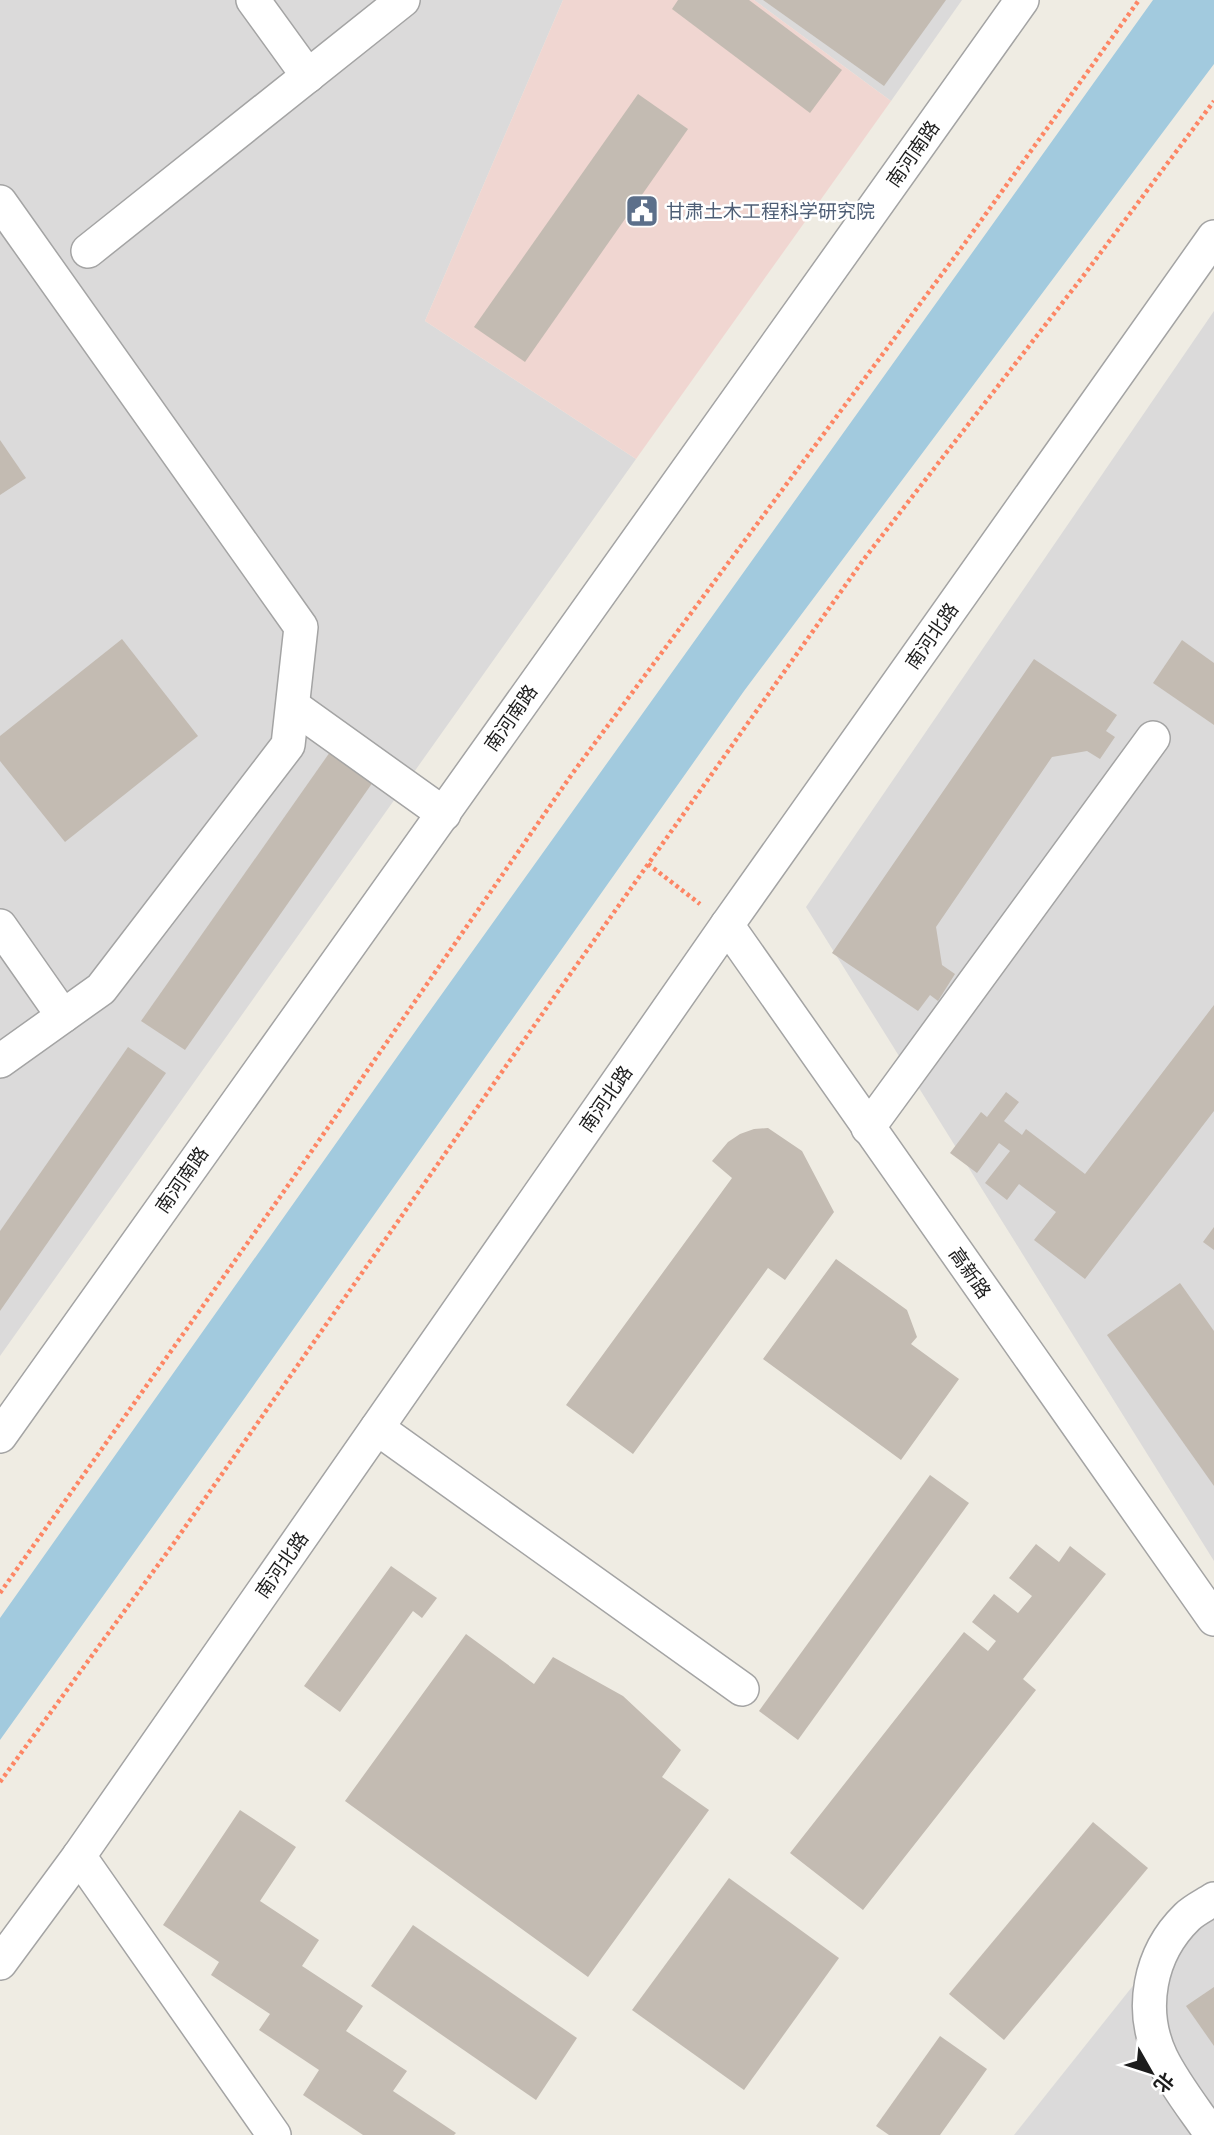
<svg xmlns="http://www.w3.org/2000/svg" width="1214" height="2135" viewBox="0 0 1214 2135" font-family="Figtree,'Noto Sans SC',sans-serif">
	<style>
		.residential { fill: #dbdada }
		.commercial { fill: #f0d6d1 }
		.water { fill: #a2cade }
		.building { fill: #c3bbb2 }
		.lines { fill: none; stroke-linecap: round; stroke-linejoin: round }
		.minor-casing { stroke: #a4a4a4; stroke-width: 36 }
		.path { stroke: #fd8665; stroke-width: 4.5; stroke-dasharray: 3.5 3.5; stroke-linecap: butt }
		.minor { stroke: #fff; stroke-width: 33 }
		.labels { text-anchor: middle; dominant-baseline: central; stroke-width: 5; stroke-linejoin: round; paint-order: stroke }
		.street-label { font-size: 19px; fill: #1d1d1d; stroke: #fff }
		.service-label { font-size: 19px; fill: #4e5e75; stroke: #fff; text-anchor: start }
	</style>
	<rect width="100%" height="100%" fill="#efece3"/>
	<g class="residential">
		<polygon points="0,0 563,0 425,321 636,459 0,1356"/>
		<polygon points="754,0 962,0 891,101"/>
		<polygon points="1214,311 1214,1561 806,907"/>
		<polygon points="1214,1884 1214,2135 1014,2135"/>
	</g>
	<polygon class="commercial" points="563,0 754,0 891,101 636,459 425,321"/>
	<polygon class="water" points="1153,0 1214,0 1214,64 744,691 244,1399 0,1740 0,1618 419,1026"/>
	<g class="building">
		<polygon points="678,0 749,0 842,70 810,113 672,9"/>
		<polygon points="763,0 946,0 884,86"/>
		<polygon points="638,94 688,129 525,362 474,327"/>
		<polygon points="0,440 26,478 0,495"/>
		<polygon points="122,639 198,736 65,842 0,761 0,736"/>
		<polygon points="1182,640 1214,663 1214,725 1153,683"/>
		<polygon points="1034,659 1117,715 1106,731 1115,737 1100,759 1087,751 1052,757 936,927 942,965 955,974 938,1001 930,995 918,1011 832,953"/>
		<polygon points="330,752 373,782 185,1050 141,1021"/>
		<polygon points="1214,1005 1214,1111 1085,1279 1034,1240 1056,1212 1019,1184 1007,1200 985,1183 1010,1151 999,1143 977,1173 950,1153 981,1112 987,1117 1006,1092 1019,1102 1004,1121 1022,1135 1026,1129 1085,1174"/>
		<polygon points="128,1047 166,1073 0,1311 0,1231"/>
		<polygon points="768,1128 802,1151 834,1212 785,1280 768,1268 633,1454 566,1405 732,1178 712,1161 728,1142 740,1134 754,1129"/>
		<polygon points="1214,1227 1214,1250 1203,1242"/>
		<polygon points="836,1259 907,1310 917,1337 911,1344 959,1379 901,1460 763,1359"/>
		<polygon points="1180,1283 1214,1331 1214,1486 1107,1335"/>
		<polygon points="930,1475 969,1503 798,1740 759,1711"/>
		<polygon points="1036,1544 1059,1562 1070,1546 1106,1574 1023,1679 1036,1690 863,1910 790,1853 964,1632 988,1651 996,1641 972,1622 994,1594 1018,1613 1032,1596 1009,1578"/>
		<polygon points="391,1566 437,1598 422,1618 413,1611 340,1712 304,1686"/>
		<polygon points="466,1634 534,1684 553,1657 623,1696 681,1750 662,1777 709,1810 588,1977 345,1801"/>
		<polygon points="240,1810 296,1847 260,1901 319,1940 302,1966 363,2006 346,2031 407,2071 393,2091 456,2133 454,2135 363,2135 303,2095 319,2070 259,2030 270,2014 211,1975 219,1962 163,1925"/>
		<polygon points="1093,1822 1148,1868 1004,2040 949,1994"/>
		<polygon points="729,1878 839,1958 744,2090 632,2010"/>
		<polygon points="413,1925 577,2038 536,2100 371,1986"/>
		<polygon points="1214,1987 1214,2046 1186,2006"/>
		<polygon points="940,2036 987,2069 940,2135 889,2135 876,2126"/>
	</g>
	<g class="lines">
		<defs>
			<g id="minor">
				<polyline points="253,0 308,76"/>
				<polyline points="0,202 301,627 288,745 101,989 0,1061"/>
				<polyline points="88,251 403,0"/>
				<polyline points="293,706 444,814"/>
				<polyline points="727,925 1214,1619"/>
				<polyline points="0,926 63,1016"/>
				<polyline points="868,1128 1153,738"/>
				<polyline points="377,1428 742,1689"/>
				<polyline points="0,1436 1022,0"/>
				<polyline points="79,1856 274,2135"/>
				<polyline points="0,1963 79,1856 727,925 1214,237"/>
				<path d="M1212,2135C1195,2110 1174,2084 1161,2057C1139,2010 1149,1954 1187,1917C1194,1910 1205,1905 1214,1899"/>
			</g>
		</defs>
		<use href="#minor" class="minor-casing"/>
		<g class="path">
			<polyline points="648,864 700,904"/>
			<polyline points="0,1593 280,1197 572,774 965,243 1139,0"/>
			<polyline points="0,1782 174,1543 559,990 864,559 1084,275 1214,101"/>
		</g>
		<use href="#minor" class="minor"/>
	</g>
	<defs>
		<symbol id="civic-square" viewBox="-11 -11 22 22"><rect x="-9" y="-9" width="18" height="18" rx="4" fill="#5c6f8a" stroke="#fff"/><path d="M-.6-6.5H3V-4.5H.6V-3L4-1V1h2V6H-6V1h2V-1L-.6-3ZM-1.2 2.5V6h2.4V2.5Z" fill="#fff"/></symbol>
	</defs>
	<g fill-rule="evenodd">
		<use href="#civic-square" x="623" y="192" width="38" height="38"/>
	</g>
	<g class="labels">
		<g class="street-label">
			<text transform="translate(913 154) rotate(-55)">南河南路</text>
			<text transform="translate(932 636) rotate(-55)">南河北路</text>
			<text transform="translate(511 718) rotate(-55)">南河南路</text>
			<text transform="translate(606 1099) rotate(-55)">南河北路</text>
			<text transform="translate(182 1180) rotate(-55)">南河南路</text>
			<text transform="translate(970 1273) rotate(55)">高新路</text>
			<text transform="translate(282 1565) rotate(-55)">南河北路</text>
		</g>
		<g class="service-label">
			<text x="666" y="211">甘肃土木工程科学研究院</text>
		</g>
	</g>
	<g transform="translate(1151 2072) rotate(129)" stroke="#ffffff" stroke-width="5" paint-order="stroke">
	<path d="M0-5L12 26L0 18L-12 26Z" fill="#1d1d1d"/>
	<text y="-10" font-size="19" font-weight="bold" text-anchor="middle" fill="#1d1d1d">北</text>
	</g>
</svg>
